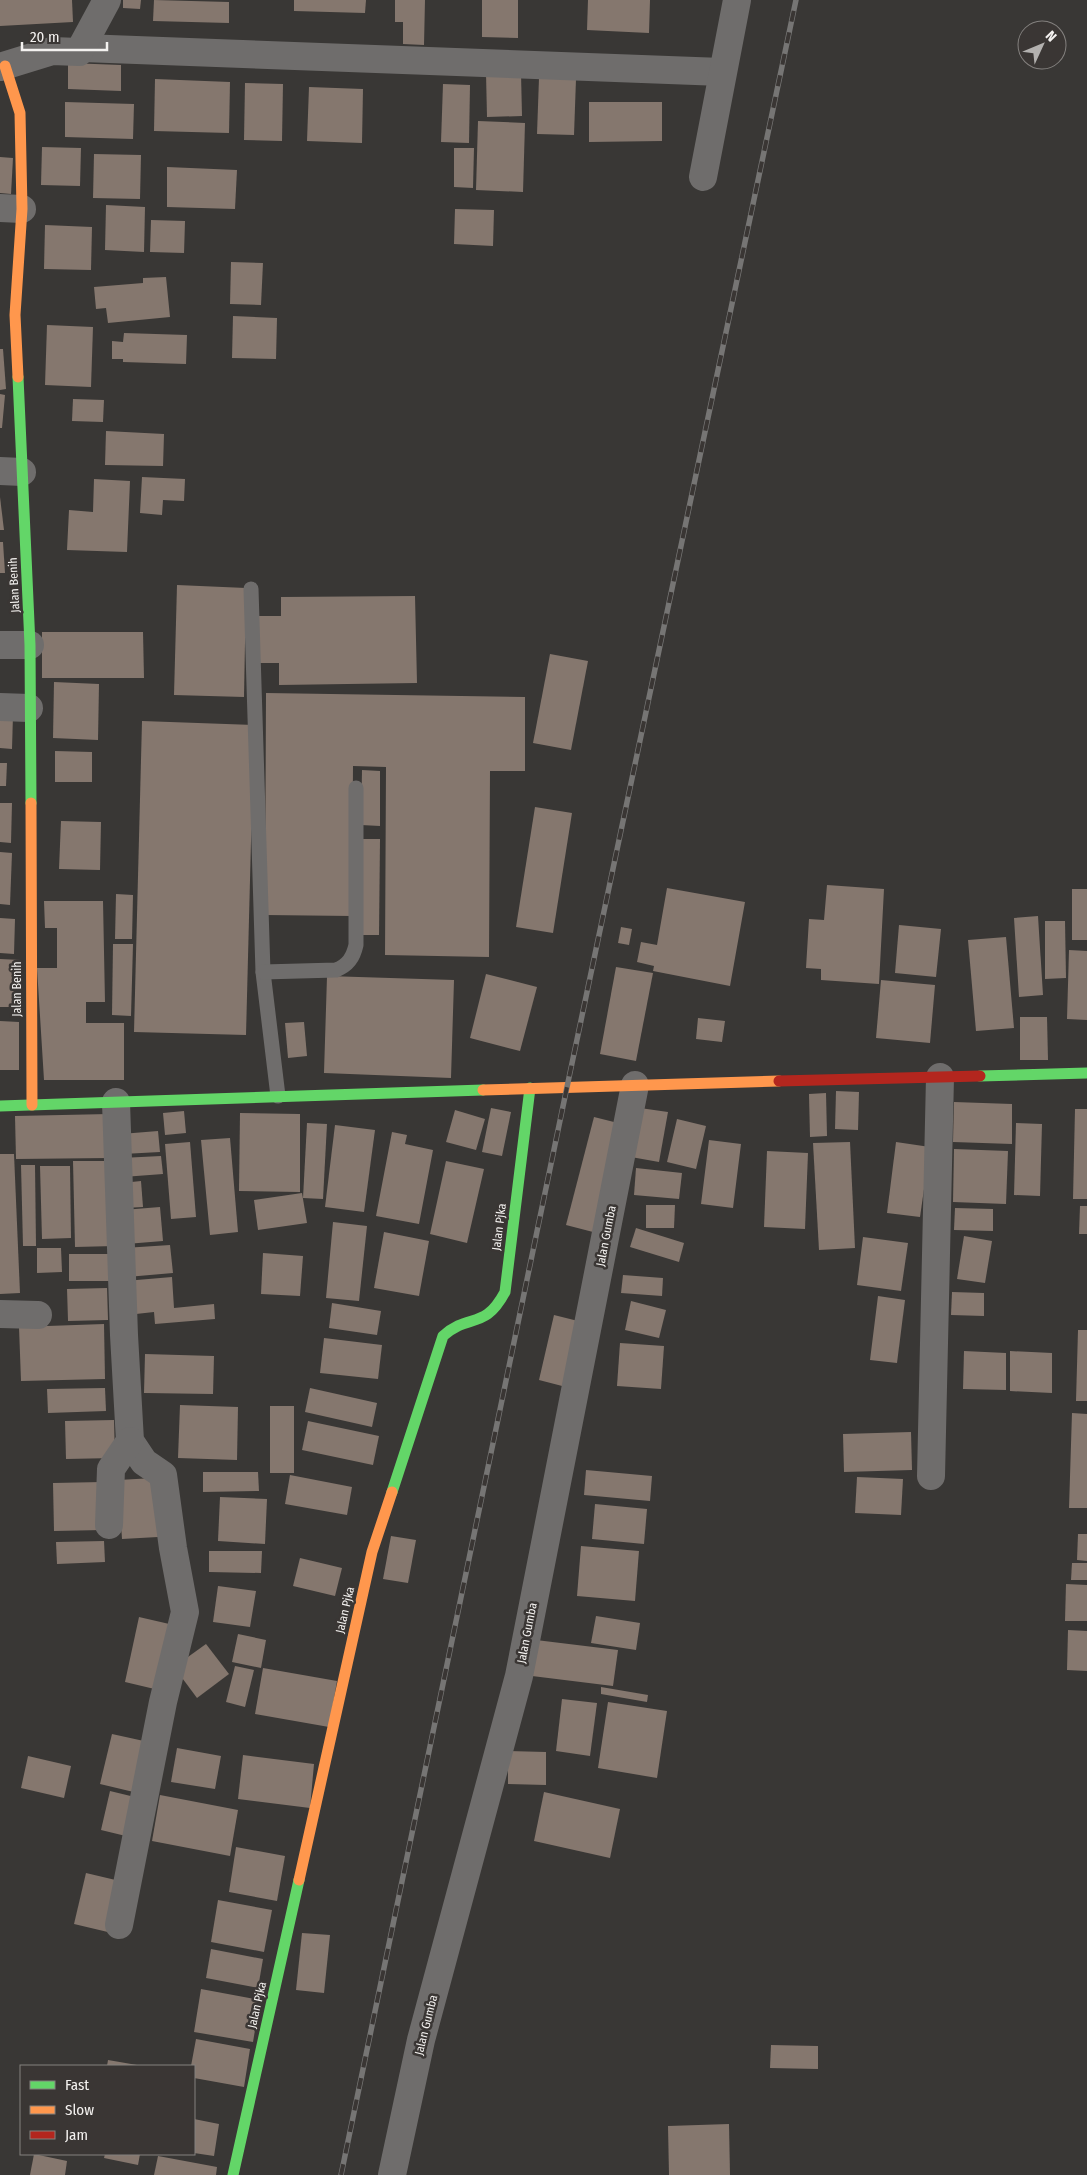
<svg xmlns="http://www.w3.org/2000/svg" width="1087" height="2175" viewBox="0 0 1087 2175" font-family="'Fira Sans Condensed',sans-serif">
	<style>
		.building { fill: #85776e }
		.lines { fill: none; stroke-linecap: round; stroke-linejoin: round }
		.lane { stroke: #6f6d6c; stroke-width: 15 }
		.street { stroke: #6f6d6c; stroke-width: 28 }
		.fast { stroke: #63d668; stroke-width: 11 }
		.slow { stroke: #ff974d; stroke-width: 11 }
		.jam { stroke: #b3261e; stroke-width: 11 }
		.rail-casing { stroke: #767574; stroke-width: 5.5 }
		.rail { stroke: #3a3634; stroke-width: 4; stroke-dasharray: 11; stroke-linecap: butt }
		.labels { text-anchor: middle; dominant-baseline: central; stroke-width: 5; stroke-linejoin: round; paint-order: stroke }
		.street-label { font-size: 12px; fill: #f4f2f0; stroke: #3a3634 }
	</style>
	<rect width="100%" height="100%" fill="#393735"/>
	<g class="building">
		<polygon points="0,0 72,0 73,22 0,26"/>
		<polygon points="123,0 141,0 140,9 123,8"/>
		<polygon points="154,0 229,2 229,23 153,21"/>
		<polygon points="294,0 366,0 365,13 294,11"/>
		<polygon points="395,0 425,0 424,45 403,44 403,22 395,22"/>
		<polygon points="482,0 518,0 518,38 482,37"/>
		<polygon points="588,0 650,0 649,33 587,30"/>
		<polygon points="68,63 121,65 121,91 68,89"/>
		<polygon points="486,73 521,73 522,116 487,117"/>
		<polygon points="539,78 576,79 574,135 537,134"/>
		<polygon points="155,79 230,82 229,133 154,131"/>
		<polygon points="245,83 283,84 282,141 244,140"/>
		<polygon points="443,84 470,85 469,143 441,142"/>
		<polygon points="309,87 363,89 362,143 307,141"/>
		<polygon points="65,102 134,104 133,139 65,137"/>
		<polygon points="589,102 662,102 662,141 589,142"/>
		<polygon points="478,121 525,123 523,192 476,190"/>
		<polygon points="42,147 81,148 80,186 41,185"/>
		<polygon points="454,148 474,148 473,188 454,187"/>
		<polygon points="94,154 141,155 140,199 93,198"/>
		<polygon points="0,157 13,158 11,194 0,193"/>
		<polygon points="167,167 237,170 235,209 167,207"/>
		<polygon points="106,205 145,207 144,252 105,250"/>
		<polygon points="455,209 494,210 493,246 454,244"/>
		<polygon points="151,220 185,221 184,253 150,252"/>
		<polygon points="45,225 92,227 91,270 44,269"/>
		<polygon points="231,262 263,263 261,305 230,304"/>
		<polygon points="166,277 170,317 108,323 106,308 96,309 94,287 143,283 143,278"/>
		<polygon points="233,316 277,318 276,359 232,358"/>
		<polygon points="47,325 93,327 91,387 45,385"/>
		<polygon points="124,333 187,335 186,364 123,362 123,359 112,359 112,341 123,342"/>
		<polygon points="0,349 3,349 6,389 0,390"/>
		<polygon points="0,394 5,395 2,428 0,428"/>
		<polygon points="73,399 104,400 103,422 72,421"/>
		<polygon points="106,431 164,434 163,466 105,465"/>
		<polygon points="142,477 185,479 184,501 163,500 162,515 140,513"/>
		<polygon points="94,479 130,481 127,552 67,550 69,510 93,512"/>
		<polygon points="0,497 4,530 0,530"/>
		<polygon points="0,542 3,542 5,573 0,573"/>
		<polygon points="177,585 246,588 244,697 174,695"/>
		<polygon points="415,596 417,683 279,685 279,663 258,663 257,616 281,616 281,597"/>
		<polygon points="42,632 143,632 144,678 42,678"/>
		<polygon points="550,654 588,661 571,750 533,743"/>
		<polygon points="54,682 99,684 98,740 53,738"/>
		<polygon points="266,693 525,697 525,771 490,771 489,957 385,955 386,767 353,766 352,916 265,915"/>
		<polygon points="0,715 13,715 12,749 0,748"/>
		<polygon points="142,721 254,725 246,1035 134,1032"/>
		<polygon points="55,751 92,752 92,782 55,782"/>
		<polygon points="0,763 7,763 6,786 0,786"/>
		<polygon points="362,770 380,771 380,826 361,825"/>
		<polygon points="0,803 12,803 11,843 0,842"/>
		<polygon points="535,807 572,813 553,933 516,927"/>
		<polygon points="61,821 101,822 100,870 59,869"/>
		<polygon points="360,839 380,839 379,935 359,935"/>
		<polygon points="0,852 12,853 10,905 0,904"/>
		<polygon points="827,885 884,889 879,984 821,980 821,969 806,968 809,919 824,920"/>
		<polygon points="667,888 745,902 730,986 653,971 654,966 637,962 641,942 657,945"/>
		<rect x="1072" y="889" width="15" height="51"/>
		<polygon points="116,894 133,895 132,939 115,939"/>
		<polygon points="44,901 103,901 105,1002 86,1002 86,1023 124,1023 124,1080 44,1080 37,968 57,968 57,928 45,928"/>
		<polygon points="1038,916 1043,995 1019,997 1014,918"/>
		<polygon points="0,918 15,919 14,954 0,953"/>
		<polygon points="1045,921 1065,921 1066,978 1045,979"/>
		<polygon points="899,925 941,929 936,977 895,973"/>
		<polygon points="621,927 632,929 629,945 618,943"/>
		<polygon points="1006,937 1014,1028 976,1031 968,940"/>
		<polygon points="113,944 133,944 131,1016 112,1015"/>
		<polygon points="1069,950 1087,951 1087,1020 1067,1019"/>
		<polygon points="0,959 21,960 20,1007 0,1007"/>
		<polygon points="616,967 653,973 636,1061 600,1054"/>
		<polygon points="486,974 537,987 520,1051 470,1038"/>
		<polygon points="327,976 454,980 451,1078 324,1073"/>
		<polygon points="881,980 935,985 930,1043 876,1038"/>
		<polygon points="1020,1017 1047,1017 1048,1060 1020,1060"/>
		<polygon points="698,1018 725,1021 722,1042 696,1039"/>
		<polygon points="0,1021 19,1022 19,1070 0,1070"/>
		<polygon points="304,1022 307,1056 288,1058 285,1023"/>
		<polygon points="836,1091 859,1092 858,1130 835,1129"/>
		<polygon points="826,1093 827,1136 810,1137 809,1094"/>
		<polygon points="954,1102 1012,1104 1012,1144 953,1142"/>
		<polygon points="491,1108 511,1112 502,1156 482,1152"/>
		<polygon points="640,1108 668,1112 659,1162 631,1157"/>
		<polygon points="1075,1109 1087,1109 1087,1199 1073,1199"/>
		<polygon points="455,1110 485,1119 476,1150 446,1142"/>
		<polygon points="184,1111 186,1133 165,1135 163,1113"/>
		<polygon points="240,1113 300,1114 300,1192 239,1191"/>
		<polygon points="109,1114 110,1158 16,1159 15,1116"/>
		<polygon points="594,1117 622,1124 593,1232 566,1225"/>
		<polygon points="677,1119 706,1126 696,1169 667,1162"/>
		<polygon points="307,1123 327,1124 323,1199 303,1198"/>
		<polygon points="1016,1123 1042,1124 1040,1196 1014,1195"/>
		<polygon points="335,1125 375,1130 364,1212 325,1207"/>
		<polygon points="158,1131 160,1152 123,1154 121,1134"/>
		<polygon points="392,1132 407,1135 405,1144 433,1150 419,1224 376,1216"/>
		<polygon points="230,1138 238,1232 210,1235 201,1140"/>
		<polygon points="709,1140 741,1144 733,1208 701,1204"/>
		<polygon points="190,1142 196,1217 171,1219 165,1144"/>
		<polygon points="850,1142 855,1248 819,1250 813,1143"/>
		<polygon points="896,1142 930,1147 920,1217 887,1213"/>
		<polygon points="954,1149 1008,1151 1006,1204 953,1202"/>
		<polygon points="767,1151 808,1153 805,1229 764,1227"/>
		<polygon points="0,1154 14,1154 20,1293 0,1294"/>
		<polygon points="161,1156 163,1174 123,1177 121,1158"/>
		<polygon points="73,1161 113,1161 115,1246 75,1247"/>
		<polygon points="446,1161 484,1169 467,1243 430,1234"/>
		<polygon points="21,1165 35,1165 36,1246 23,1246"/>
		<polygon points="40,1166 70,1166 71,1238 42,1239"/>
		<polygon points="636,1168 682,1173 679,1199 634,1195"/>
		<polygon points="141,1181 143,1207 124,1208 122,1183"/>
		<polygon points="302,1193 307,1223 258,1230 254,1200"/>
		<polygon points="646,1205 675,1205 674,1228 646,1228"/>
		<polygon points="1080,1206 1087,1206 1087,1234 1079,1234"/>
		<polygon points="160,1207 163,1241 126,1244 123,1210"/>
		<polygon points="955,1208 993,1209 993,1231 954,1230"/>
		<polygon points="333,1222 367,1226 359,1301 326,1298"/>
		<polygon points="636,1228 684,1243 679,1262 630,1247"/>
		<polygon points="384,1232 429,1241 419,1296 374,1288"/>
		<polygon points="964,1236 992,1241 985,1283 957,1279"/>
		<polygon points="863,1237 908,1243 901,1291 857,1285"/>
		<polygon points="170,1245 173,1273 127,1277 124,1248"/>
		<polygon points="37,1248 61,1248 62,1272 37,1273"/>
		<polygon points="263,1253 303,1256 300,1296 261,1294"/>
		<polygon points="69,1254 112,1254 113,1281 69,1281"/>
		<polygon points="623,1275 663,1278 662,1296 621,1293"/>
		<polygon points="172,1277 174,1308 214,1304 215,1319 155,1324 154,1312 127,1315 125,1281"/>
		<polygon points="107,1288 108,1320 68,1321 67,1289"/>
		<polygon points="952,1292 984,1293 984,1316 951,1315"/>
		<polygon points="878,1296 905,1300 897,1363 870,1360"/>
		<polygon points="631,1301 666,1310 659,1338 625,1330"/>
		<polygon points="332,1303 381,1311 377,1335 329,1328"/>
		<polygon points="554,1315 582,1322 566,1387 539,1380"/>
		<polygon points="104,1324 105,1379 21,1381 19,1327"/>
		<polygon points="1078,1330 1087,1330 1087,1401 1076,1401"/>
		<polygon points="324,1338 382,1345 378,1379 320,1373"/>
		<polygon points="620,1343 664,1346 661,1389 617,1386"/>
		<polygon points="964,1351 1006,1353 1006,1390 963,1389"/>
		<polygon points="1010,1351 1052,1353 1052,1393 1010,1391"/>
		<polygon points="145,1354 214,1356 213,1394 144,1393"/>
		<polygon points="105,1388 106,1411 48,1413 47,1389"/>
		<polygon points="310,1388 377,1403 372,1427 305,1412"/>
		<polygon points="180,1405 238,1407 237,1460 178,1458"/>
		<rect x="270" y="1406" width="24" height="67"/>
		<polygon points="1072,1413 1087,1414 1087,1508 1069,1508"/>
		<polygon points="114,1420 115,1458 66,1459 65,1421"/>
		<polygon points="308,1421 379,1436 373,1465 302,1450"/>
		<polygon points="911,1432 912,1470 844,1472 843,1434"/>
		<polygon points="586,1470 652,1476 650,1501 584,1495"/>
		<polygon points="203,1472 258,1472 259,1491 203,1492"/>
		<polygon points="290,1475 352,1487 347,1515 285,1504"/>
		<polygon points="857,1477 903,1479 901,1515 855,1513"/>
		<polygon points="154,1478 158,1537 122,1539 118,1480"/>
		<polygon points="102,1482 103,1530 54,1531 53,1483"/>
		<polygon points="220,1497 267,1499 265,1544 218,1541"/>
		<polygon points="595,1504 647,1509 644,1544 592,1539"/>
		<polygon points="1078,1534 1087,1534 1087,1561 1077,1560"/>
		<polygon points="391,1536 416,1540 408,1583 383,1579"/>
		<polygon points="104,1541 105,1562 57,1564 56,1542"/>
		<polygon points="581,1546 639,1551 635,1601 577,1596"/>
		<polygon points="209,1551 262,1551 261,1573 209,1572"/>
		<polygon points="300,1558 342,1568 335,1596 293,1586"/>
		<polygon points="1072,1563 1087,1563 1087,1580 1071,1580"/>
		<polygon points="1066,1584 1087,1585 1087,1621 1065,1621"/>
		<polygon points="218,1586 256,1591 250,1627 213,1622"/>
		<polygon points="596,1616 640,1623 636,1650 591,1643"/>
		<polygon points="139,1617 178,1626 163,1691 125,1682"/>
		<polygon points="1068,1630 1087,1631 1087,1671 1067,1670"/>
		<polygon points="238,1634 266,1640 261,1668 232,1662"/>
		<polygon points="536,1640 618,1650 613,1686 532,1676"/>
		<polygon points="206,1644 229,1674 197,1698 174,1667"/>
		<polygon points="235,1666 254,1670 245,1707 226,1702"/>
		<polygon points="263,1668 337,1681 329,1727 255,1714"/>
		<polygon points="601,1687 648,1695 647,1702 601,1694"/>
		<polygon points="562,1699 597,1703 590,1756 556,1751"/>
		<polygon points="608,1702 667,1711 657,1778 598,1768"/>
		<polygon points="112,1734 153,1743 142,1794 100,1784"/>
		<polygon points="177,1748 221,1756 215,1789 171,1782"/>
		<polygon points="508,1751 546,1752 546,1785 508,1784"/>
		<polygon points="243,1755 314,1764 310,1808 238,1799"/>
		<polygon points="28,1756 71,1766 64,1798 21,1788"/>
		<polygon points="110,1791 143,1799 134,1838 101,1830"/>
		<polygon points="544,1792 620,1809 610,1858 534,1841"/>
		<polygon points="160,1795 238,1810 230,1856 152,1841"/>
		<polygon points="236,1847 285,1856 277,1901 229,1892"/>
		<polygon points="86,1873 124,1882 112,1933 74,1924"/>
		<polygon points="218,1900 272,1910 264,1952 211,1942"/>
		<polygon points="302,1933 330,1935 324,1993 296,1990"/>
		<polygon points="211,1949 263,1959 258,1988 206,1978"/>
		<polygon points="201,1989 260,2000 253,2042 194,2032"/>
		<polygon points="196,2039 250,2049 244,2087 194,2078 194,2066 191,2066"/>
		<polygon points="771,2045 818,2046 818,2069 770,2068"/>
		<polygon points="108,2060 137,2065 137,2066 107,2066"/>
		<polygon points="194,2119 219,2124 214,2156 194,2153"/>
		<polygon points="729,2124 730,2175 669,2175 668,2126"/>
		<polygon points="34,2154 67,2161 65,2175 30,2175"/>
		<polygon points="105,2154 140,2154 138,2165 104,2158"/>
		<polygon points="158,2156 217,2167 216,2175 154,2175"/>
	</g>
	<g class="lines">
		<g class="lane">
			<polyline points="251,589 263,972 278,1096"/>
			<path d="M263,972L336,970C348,965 353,958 356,945V788"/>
		</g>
		<g class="street">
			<polyline points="83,48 722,72"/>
			<polyline points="0,67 52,51 79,52 107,0"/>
			<polyline points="703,177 737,0"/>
			<polyline points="0,208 22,209"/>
			<polyline points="0,471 22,472"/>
			<polyline points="0,645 30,645"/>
			<polyline points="0,707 29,708"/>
			<polyline points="116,1102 124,1335 130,1441 144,1462 163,1475 173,1548 185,1612 163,1702 119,1925"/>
			<polyline points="0,1314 38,1315"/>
			<polyline points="931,1476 940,1077"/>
			<polyline points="109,1525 111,1469 130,1441"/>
			<polyline points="392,2175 421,2040 519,1676 635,1085"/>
		</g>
		<g class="fast">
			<polyline points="18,377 30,645 31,803"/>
			<polyline points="980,1076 1087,1073"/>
			<polyline points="0,1106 483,1090"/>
			<path d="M392,1492L443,1336C470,1312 484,1331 505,1292L530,1088"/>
			<polyline points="233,2175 299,1880"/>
		</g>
		<g class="slow">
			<polyline points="5,66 20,113 22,209 15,315 18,377"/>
			<polyline points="31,803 32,1105"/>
			<polyline points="483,1090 779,1081"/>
			<polyline points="299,1880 372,1552 392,1492"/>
		</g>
		<polyline class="jam" points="779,1081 980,1076"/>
		<defs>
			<polyline id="rail" points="341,2175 567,1087 796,0"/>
		</defs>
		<use href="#rail" class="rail-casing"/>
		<use href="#rail" class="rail"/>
	</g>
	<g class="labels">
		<g class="street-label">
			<text transform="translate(14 585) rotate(-93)">Jalan Benih</text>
			<text transform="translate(17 989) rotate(-90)">Jalan Benih</text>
			<text transform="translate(499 1227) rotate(-83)">Jalan Pjka</text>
			<text transform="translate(606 1236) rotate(-79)">Jalan Gumba</text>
			<text transform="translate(345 1610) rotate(-77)">Jalan Pjka</text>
			<text transform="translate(527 1633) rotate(-79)">Jalan Gumba</text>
			<text transform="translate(257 2005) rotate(-77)">Jalan Pjka</text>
			<text transform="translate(426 2025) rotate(-76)">Jalan Gumba</text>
		</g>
	</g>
	<rect x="20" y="2065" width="175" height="90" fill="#3a3634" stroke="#84817f"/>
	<rect x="30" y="2081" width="25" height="8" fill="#63d668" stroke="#84817f"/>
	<text x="65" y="2090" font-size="15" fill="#f4f2f0">Fast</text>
	<rect x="30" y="2106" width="25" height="8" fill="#ff974d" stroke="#84817f"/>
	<text x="65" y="2115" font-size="15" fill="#f4f2f0">Slow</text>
	<rect x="30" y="2131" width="25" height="8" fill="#b3261e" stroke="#84817f"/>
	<text x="65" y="2140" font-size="15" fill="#f4f2f0">Jam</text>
	<g transform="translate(1042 45) rotate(46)"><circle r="24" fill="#3a3634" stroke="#84817f"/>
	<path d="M0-4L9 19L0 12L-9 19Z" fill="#b3b1af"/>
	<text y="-8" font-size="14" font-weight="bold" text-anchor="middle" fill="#f4f2f0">N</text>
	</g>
	<path d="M22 42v8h85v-8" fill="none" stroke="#f4f2f0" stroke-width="2.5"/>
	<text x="30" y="42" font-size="15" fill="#f4f2f0" stroke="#3a3634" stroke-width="4" paint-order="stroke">20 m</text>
</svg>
